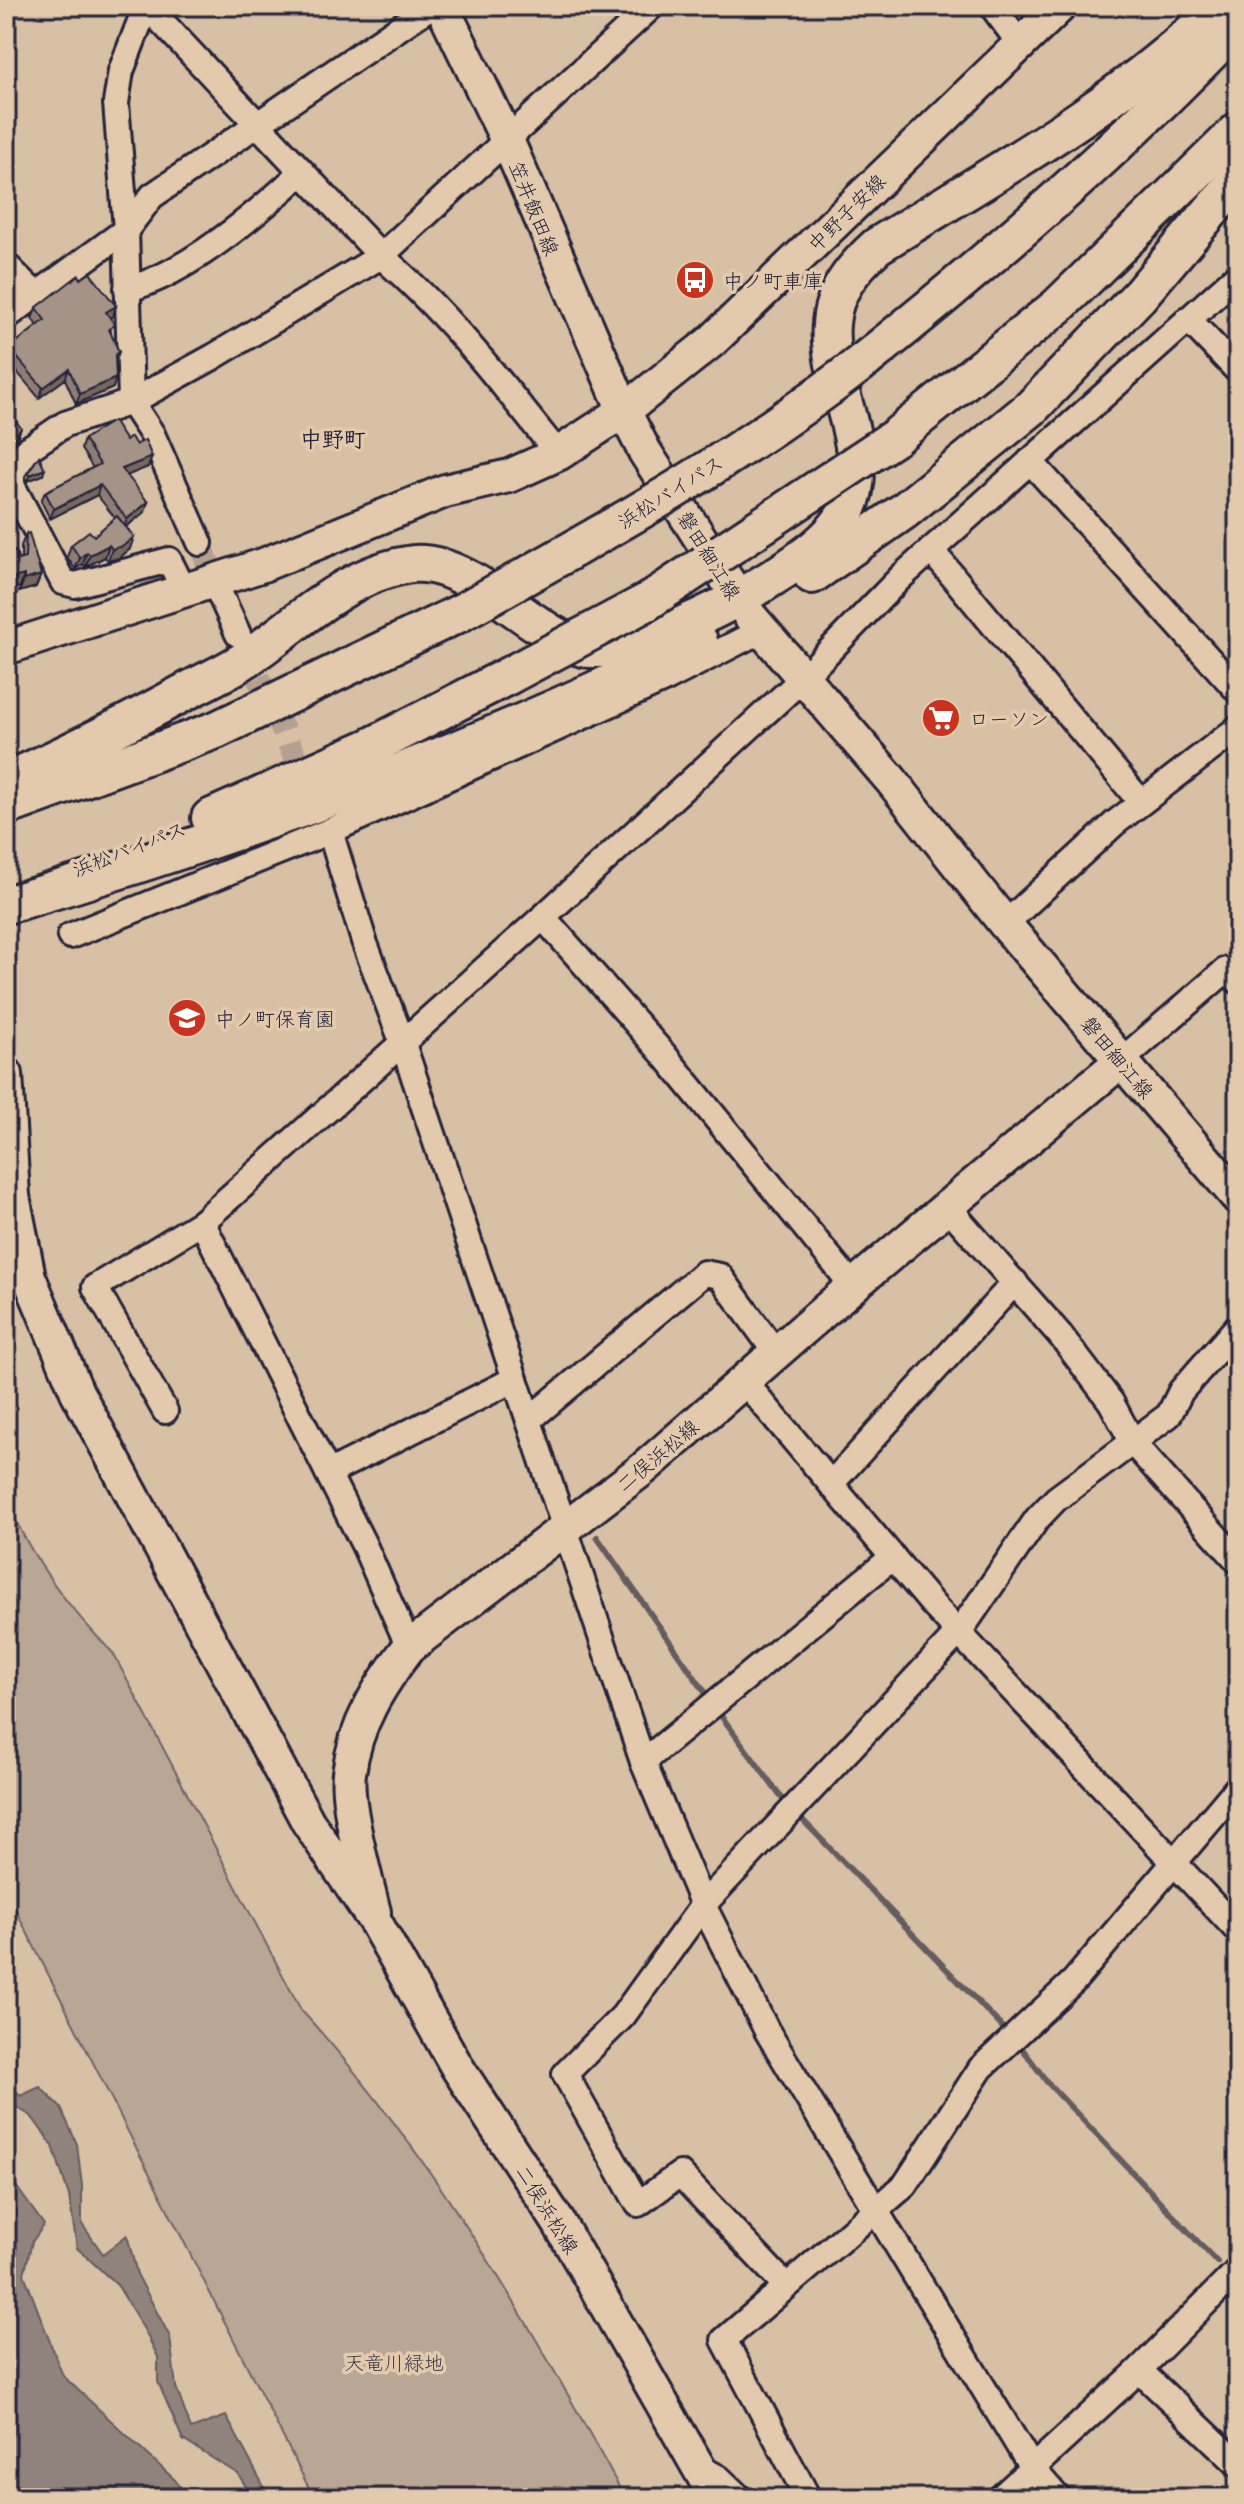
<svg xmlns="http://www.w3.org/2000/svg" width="1244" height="2504" viewBox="0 0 1244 2504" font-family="'Playpen Sans','Klee One',sans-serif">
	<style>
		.green { fill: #baa694; stroke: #6e6468; stroke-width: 2 }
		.water { fill: #90827b; stroke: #645c61; stroke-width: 2 }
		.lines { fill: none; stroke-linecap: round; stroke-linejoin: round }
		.stream { stroke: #645c61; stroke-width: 6 }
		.minor-tunnel { stroke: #b4a090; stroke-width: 24; stroke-dasharray: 24 12; stroke-linecap: butt }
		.minor-casing { stroke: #22223b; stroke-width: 30 }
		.major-casing { stroke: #22223b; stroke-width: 38 }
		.highway-casing { stroke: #22223b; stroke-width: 42 }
		.minor { stroke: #e4caac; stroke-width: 24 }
		.major { stroke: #e4caac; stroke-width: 32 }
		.highway { stroke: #e4caac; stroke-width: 36 }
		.highway-bridge-casing { stroke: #22223b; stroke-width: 42; stroke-linecap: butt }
		.highway-bridge { stroke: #e4caac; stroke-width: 36 }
		.wall { fill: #8f7e74; stroke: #22223b; stroke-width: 2 }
		.shaded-wall { fill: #74675e; stroke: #22223b; stroke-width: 2 }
		.building { fill: #a69387; stroke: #22223b; stroke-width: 2 }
		.labels { text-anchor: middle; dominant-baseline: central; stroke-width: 7; stroke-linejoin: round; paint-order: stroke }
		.street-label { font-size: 20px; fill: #22223b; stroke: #e4caac }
		.poi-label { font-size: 20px; fill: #22223b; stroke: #e4caac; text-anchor: start }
		.park-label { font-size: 20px; fill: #403c4d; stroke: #e4caac }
		.neighbourhood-label { font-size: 22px; font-weight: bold; fill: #22223b; stroke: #e4caac }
	</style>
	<rect width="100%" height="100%" fill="#d8c0a5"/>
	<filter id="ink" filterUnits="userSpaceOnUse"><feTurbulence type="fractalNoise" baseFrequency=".0125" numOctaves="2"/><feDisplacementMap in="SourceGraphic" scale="16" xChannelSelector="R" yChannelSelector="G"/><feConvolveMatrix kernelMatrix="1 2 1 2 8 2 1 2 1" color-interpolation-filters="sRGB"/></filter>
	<g filter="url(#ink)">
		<path class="green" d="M6,1499C31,1559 68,1608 113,1653L301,2010C432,2153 533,2328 625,2498H314L6,1891Z"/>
		<g class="water">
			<polygon points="6,2077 20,2096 40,2087 61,2108 77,2144 82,2186 82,2224 103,2254 127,2235 137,2274 170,2337 176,2387 191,2429 226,2416 270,2498 253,2498 238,2474 183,2440 158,2382 158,2357 145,2331 118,2286 77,2248 69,2196 53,2146 31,2116 6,2101"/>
			<polygon points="6,2172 44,2225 32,2242 24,2274 63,2376 175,2480 189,2498 6,2498"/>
		</g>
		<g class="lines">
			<g class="stream">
				<polyline points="597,1537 709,1698"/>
				<polyline points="719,1713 787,1805"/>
				<polyline points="796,1813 1010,2035"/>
				<polyline points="1018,2043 1047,2082 1217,2262"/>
			</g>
			<g class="minor-tunnel">
				<polyline points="200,543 219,592"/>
				<polyline points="243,645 330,831"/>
			</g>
			<defs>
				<g id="minor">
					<polyline points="146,6 121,71 116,103 126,230 131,402 152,434 200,543"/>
					<path d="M147,6L381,256C448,313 504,386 558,454"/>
					<polyline points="992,6 1020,44"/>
					<polyline points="6,265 37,296"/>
					<path d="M127,289C184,276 259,212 302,172"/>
					<polyline points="6,317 126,230 152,196 431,6"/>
					<polyline points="1188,319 1238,371"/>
					<polyline points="1030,461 1238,691"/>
					<polyline points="12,485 12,472 28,449 65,424 131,402 213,357 381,256 652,6"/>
					<polyline points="6,487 12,485 63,582 75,585 169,560 184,590"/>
					<polyline points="931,550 1141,802"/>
					<polyline points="219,592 238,634"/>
					<polyline points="330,831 364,941 402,1041 643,1762 703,1905 767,2031 1032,2468 1058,2498"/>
					<polyline points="543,917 802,679 901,577 1238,275"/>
					<polyline points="1005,924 1115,823 1238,728"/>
					<polyline points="70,936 330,831 668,678 762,630"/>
					<polyline points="1121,1061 1226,970 1238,981"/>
					<polyline points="947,1206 1061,1336 1111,1402 1133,1443 1238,1561"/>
					<polyline points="202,1222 365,1547 409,1647"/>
					<polyline points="744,1381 934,1606 1238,1931"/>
					<polyline points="165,1411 95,1287 202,1222 543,917 666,1057 853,1286"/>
					<polyline points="529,1420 704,1273 720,1276 776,1353"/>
					<polyline points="328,1473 515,1379"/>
					<polyline points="831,1484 1015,1282"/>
					<polyline points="643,1762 893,1557"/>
					<polyline points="785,2285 680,2174 638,2204 565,2074 623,2016 703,1905 960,1631 1037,1519 1056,1499 1169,1415 1181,1391 1238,1326"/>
					<polyline points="1139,2370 1238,2464"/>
					<polyline points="701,2468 719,2478 740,2498"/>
					<polyline points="808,2498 724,2340 905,2185 981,2068 1074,1981 1238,1787"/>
					<polyline points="1000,2498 1139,2370 1238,2270"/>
				</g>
				<g id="major">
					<polyline points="442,6 507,140 624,411 645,452 750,616 891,780 1005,924 1238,1198"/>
					<polyline points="6,648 263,565 445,491 509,476 558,454 624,411 712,341 1060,6"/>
					<polyline points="6,1074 13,1196 29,1277 77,1392 308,1822 376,1923 457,2067 559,2223 716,2498"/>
					<path d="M374,1912C366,1879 345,1804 349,1773C355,1724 380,1685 409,1647L643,1469L853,1286L1121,1061"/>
				</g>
				<g id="highway">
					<path d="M865,360C996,255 1122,146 1238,24"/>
					<polyline points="894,438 1058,306 1238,131"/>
					<polyline points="812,575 904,511 1031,408 1140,295 1238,179"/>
					<path d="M6,781C68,754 126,724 185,692C205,681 227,672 246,659C298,624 347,572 413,564C459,559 518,615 556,636C565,642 581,649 591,649C650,652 789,577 830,534C891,472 825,392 831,324C833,291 854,267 877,246C995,173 1121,104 1220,6"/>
					<polyline points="6,807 216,730 460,613"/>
					<polyline points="210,818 370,747 508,676"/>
					<path d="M6,905C243,835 477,751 699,641"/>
				</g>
			</defs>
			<use href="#minor" class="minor-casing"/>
			<use href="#major" class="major-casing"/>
			<use href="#highway" class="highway-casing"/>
			<use href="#minor" class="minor"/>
			<use href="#major" class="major"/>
			<use href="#highway" class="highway"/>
			<defs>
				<g id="highway-bridge">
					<path d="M460,613C598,536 740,458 865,360"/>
					<polyline points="508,676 647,602 894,438"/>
				</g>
			</defs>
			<use href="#highway-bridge" class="highway-bridge-casing"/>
			<use href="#highway-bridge" class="highway-bridge"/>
		</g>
		<g class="wall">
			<polygon points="81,279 116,306 113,316 110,318 111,335 119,352 116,360 113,388 76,404 65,379 39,398 6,359 6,355 9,348 38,326 32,319 36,308"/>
			<polygon points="84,439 126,441 136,445 152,457 148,467 127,475 145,512 126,527 130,549 119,558 108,561 105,557 85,567 83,564 75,569 67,557 71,545 94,536 115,518 97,495 50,519 41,501 45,492 93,468 81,449"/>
			<polygon points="26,534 36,587 19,592 20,587 7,554 18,560 21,559 21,546"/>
		</g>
		<g class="shaded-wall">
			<polygon points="116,306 113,316 103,322 106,312"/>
			<polygon points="69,369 65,379 39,398 43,388"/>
			<polygon points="116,378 113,388 76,404 80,394"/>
			<polygon points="21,428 17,439 6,454 6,449"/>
			<polygon points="152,457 148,467 119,479 122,469"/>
			<polygon points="45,469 43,475 28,481 30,475"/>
			<polygon points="100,485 97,495 50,519 54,509"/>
			<polygon points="148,502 145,512 123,529 127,519"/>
			<polygon points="134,537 130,549 119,558 108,561 112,549"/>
			<polygon points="109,545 105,557 85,567 90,555"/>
			<polygon points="87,552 83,564 75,569 80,558"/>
			<polygon points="24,575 20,587 6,591 6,580"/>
			<polygon points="41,575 36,587 19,592 24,580"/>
		</g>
		<g class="building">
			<polygon points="90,273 116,306 106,312 115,325 109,329 119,352 115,355 116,378 80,394 69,369 43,388 9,348 45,320 36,308 79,275 81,279"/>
			<polygon points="8,410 21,428 6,449 6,412"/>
			<polygon points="113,421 126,441 131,437 136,445 145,440 152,457 122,469 148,502 127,519 100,485 54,509 45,492 100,464 84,439"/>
			<polygon points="39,456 45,469 30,475 29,471"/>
			<polygon points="117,516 134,537 123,546 112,549 109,545 90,555 87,552 80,558 71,545 89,531 94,536"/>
			<polygon points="29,533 41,575 24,580 24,575 6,580 6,550 7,554 16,551 18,560 25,558 26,534"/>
		</g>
	</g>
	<defs>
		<symbol id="bus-disc" viewBox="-11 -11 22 22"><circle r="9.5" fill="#c8321e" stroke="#e4caac"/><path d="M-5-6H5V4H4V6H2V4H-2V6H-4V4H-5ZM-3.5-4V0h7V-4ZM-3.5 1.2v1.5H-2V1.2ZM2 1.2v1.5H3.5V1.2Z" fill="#fff"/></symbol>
		<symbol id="supermarket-disc" viewBox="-11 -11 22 22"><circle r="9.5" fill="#c8321e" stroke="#e4caac"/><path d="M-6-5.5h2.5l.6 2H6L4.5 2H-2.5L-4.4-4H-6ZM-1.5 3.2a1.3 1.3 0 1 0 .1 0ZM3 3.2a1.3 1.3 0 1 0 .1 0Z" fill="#fff"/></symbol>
		<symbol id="school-disc" viewBox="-11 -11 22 22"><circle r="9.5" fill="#c8321e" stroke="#e4caac"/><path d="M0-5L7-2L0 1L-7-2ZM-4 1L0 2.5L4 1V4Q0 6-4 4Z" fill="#fff"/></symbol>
	</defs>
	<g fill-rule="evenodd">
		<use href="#bus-disc" x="673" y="258" width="44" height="44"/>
		<use href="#supermarket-disc" x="919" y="696" width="44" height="44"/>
		<use href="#school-disc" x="165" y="996" width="44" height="44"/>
	</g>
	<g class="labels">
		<g class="street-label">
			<text transform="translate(535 208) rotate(68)">笠井飯田線</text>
			<text transform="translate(846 212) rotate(-45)">中野子安線</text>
			<text transform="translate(670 491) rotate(-32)">浜松バイパス</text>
			<text transform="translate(710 555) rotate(58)">磐田細江線</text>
			<text transform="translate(129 848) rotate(-21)">浜松バイパス</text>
			<text transform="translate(1118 1057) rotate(50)">磐田細江線</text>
			<text transform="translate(657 1455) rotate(-40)">二俣浜松線</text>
			<text transform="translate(548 2209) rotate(58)">二俣浜松線</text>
		</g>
		<g class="poi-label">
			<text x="723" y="280">中ノ町車庫</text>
			<text x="969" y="718">ローソン</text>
			<text x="215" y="1018">中ノ町保育園</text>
		</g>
		<g class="park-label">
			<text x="394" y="2362">天竜川緑地</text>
		</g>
		<g class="neighbourhood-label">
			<text x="333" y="437">中野町</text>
		</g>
	</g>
	<rect width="1244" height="2504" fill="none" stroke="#e4caac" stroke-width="32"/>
	<rect x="16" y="16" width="1212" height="2472" fill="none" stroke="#22223b" stroke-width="3" filter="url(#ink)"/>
</svg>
